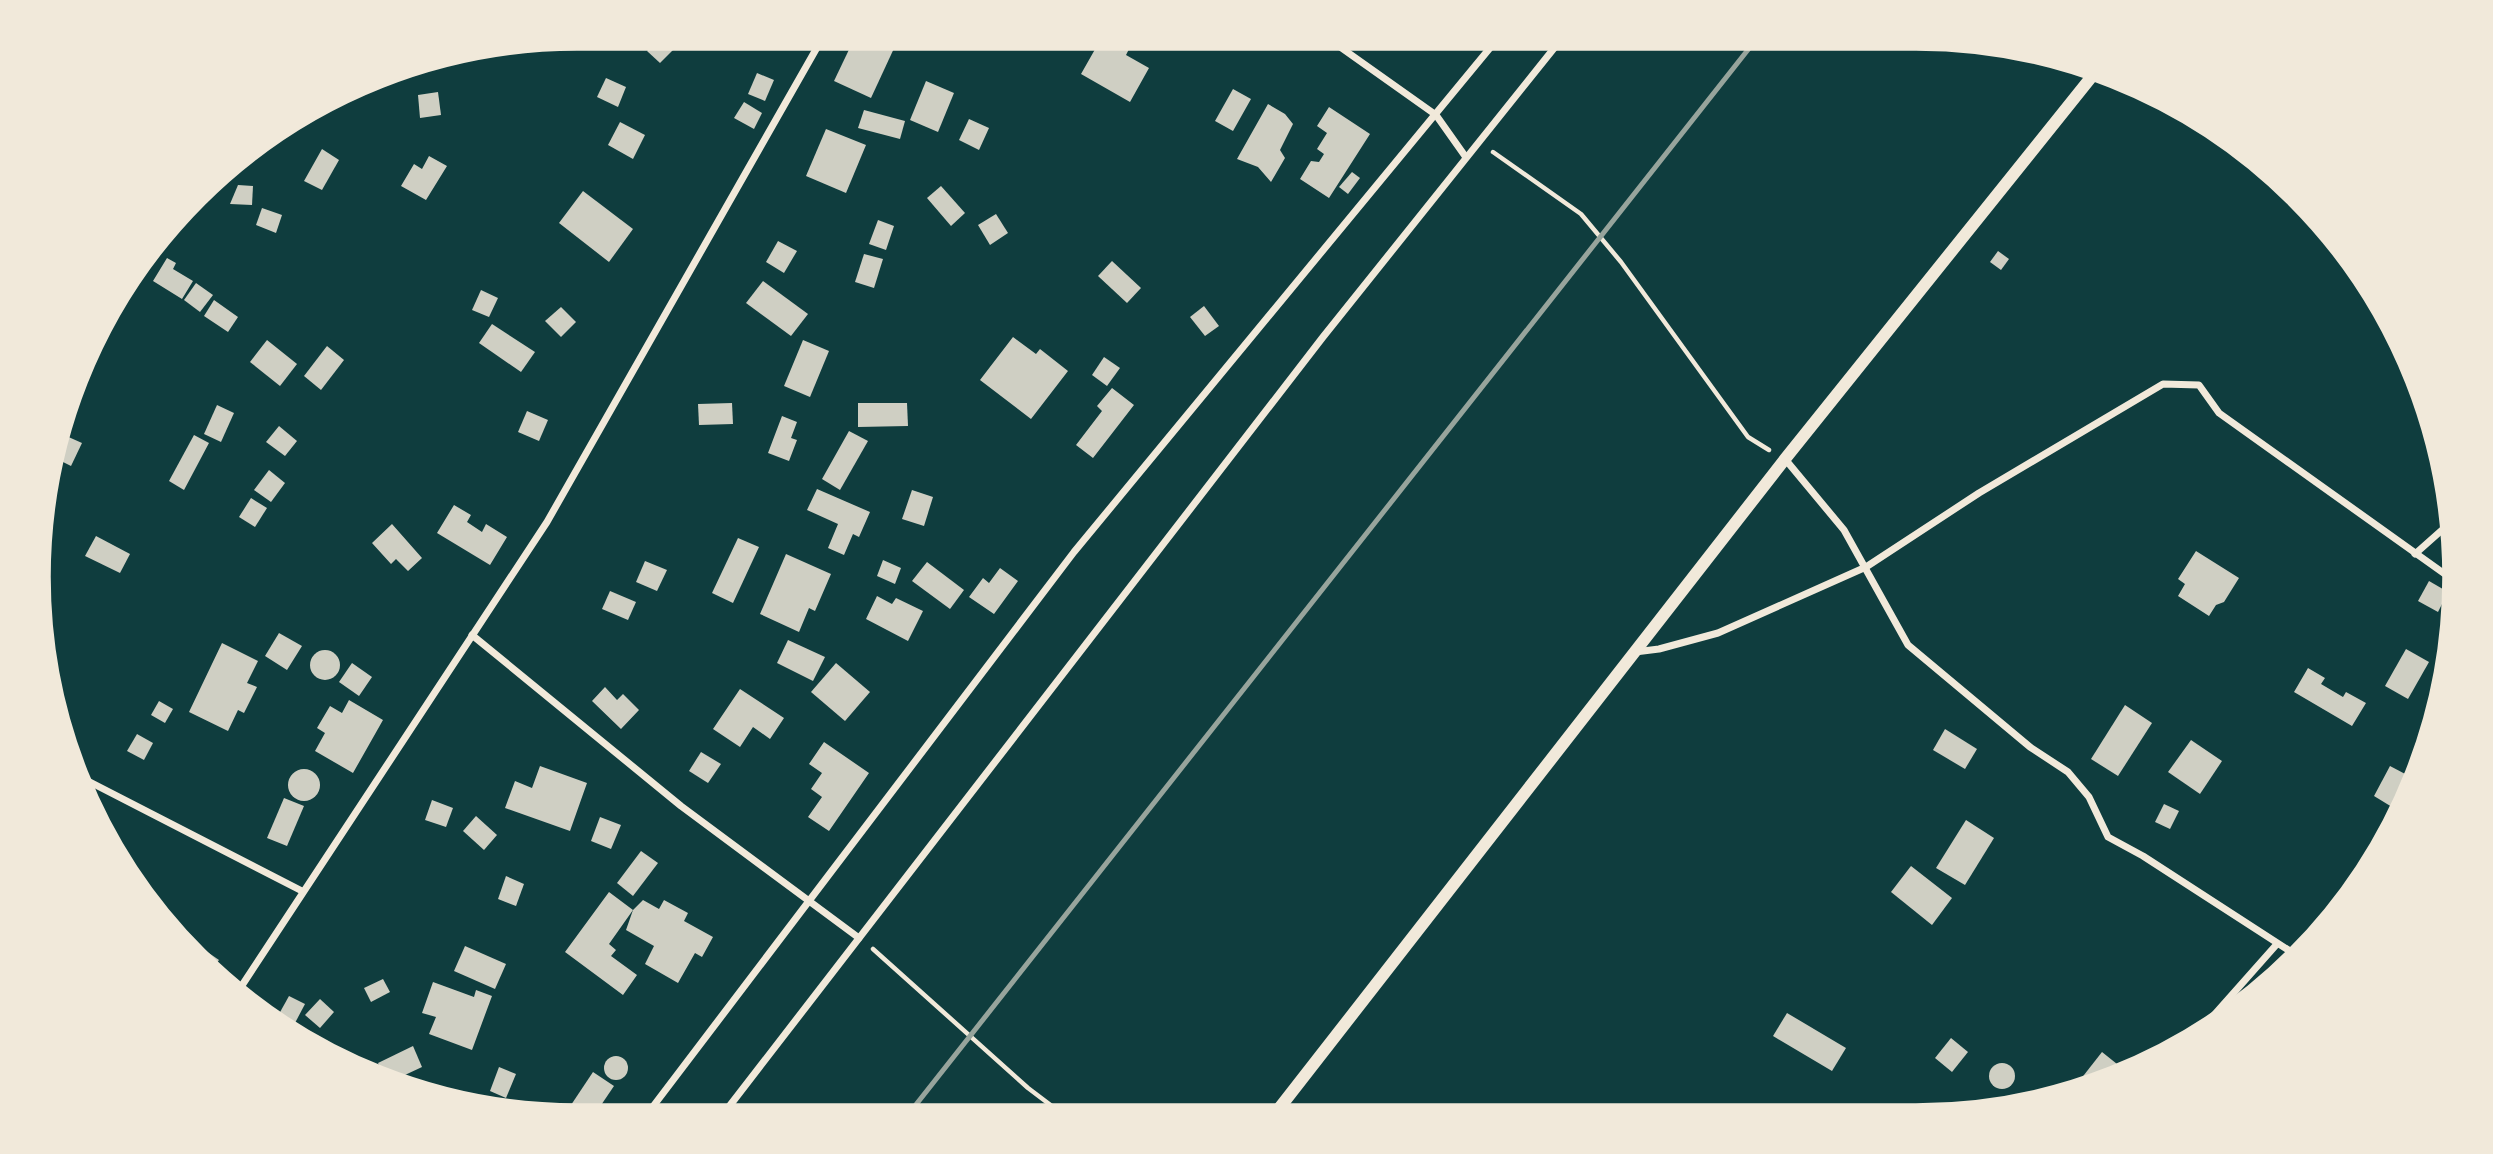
<svg xmlns="http://www.w3.org/2000/svg" width="2493" height="1154" viewBox="0 0 2493 1154" font-family="'Sofia Sans Condensed',sans-serif">
	<style>
		.building { fill: #cfcfc3 }
		.lines { fill: none; stroke-linecap: round; stroke-linejoin: round }
		.path { stroke: #f1e9da; stroke-width: 4.5 }
		.minor { stroke: #f1e9da; stroke-width: 7 }
		.tertiary { stroke: #f1e9da; stroke-width: 12 }
		.rail { stroke: #97a49c; stroke-width: 5 }
		.rim { fill: none; stroke: #f1e9da; stroke-width: 3.5 }
	</style>
	<rect width="100%" height="100%" fill="#0f3d3e"/>
	<g class="building">
		<polygon points="661,37 674,49 660,63 647,51"/>
		<polygon points="855,37 881,37 896,44 871,98 834,81"/>
		<polygon points="1102,37 1116,37 1131,45 1126,55 1149,68 1130,102 1081,74"/>
		<polygon points="405,65 389,84 379,76 403,66"/>
		<polygon points="757,73 774,80 765,101 748,94"/>
		<polygon points="606,78 626,87 618,107 597,97"/>
		<polygon points="926,81 954,93 938,132 910,120"/>
		<polygon points="1233,89 1251,99 1233,131 1215,121"/>
		<polygon points="438,92 441,115 420,118 418,95"/>
		<polygon points="744,102 762,113 754,129 734,118"/>
		<polygon points="1268,104 1285,114 1293,124 1280,150 1285,158 1271,182 1258,167 1237,159"/>
		<polygon points="1329,107 1370,134 1329,198 1300,179 1311,161 1319,162 1324,154 1317,149 1327,133 1317,126"/>
		<polygon points="864,110 905,121 900,139 858,128"/>
		<polygon points="969,119 989,128 979,150 959,140"/>
		<polygon points="620,122 645,135 633,159 608,145"/>
		<polygon points="826,129 866,145 846,193 806,176"/>
		<polygon points="322,149 339,160 322,190 304,181"/>
		<polygon points="429,156 447,166 426,200 401,186 414,164 422,169"/>
		<polygon points="1352,172 1360,178 1348,194 1339,187"/>
		<polygon points="238,185 253,186 252,205 230,204"/>
		<polygon points="941,186 965,213 951,226 927,198"/>
		<polygon points="583,191 633,229 609,262 559,223"/>
		<polygon points="262,208 282,215 276,233 256,225"/>
		<polygon points="996,214 1008,233 990,245 978,225"/>
		<polygon points="878,220 894,226 886,250 869,244"/>
		<polygon points="778,241 797,251 784,273 766,262"/>
		<polygon points="1998,251 2009,259 2001,270 1990,262"/>
		<polygon points="864,254 883,259 874,288 855,282"/>
		<polygon points="167,258 176,263 173,269 193,281 182,299 153,281"/>
		<polygon points="1112,261 1141,288 1127,303 1098,276"/>
		<polygon points="763,281 808,314 791,336 746,303"/>
		<polygon points="196,283 213,295 200,312 184,300"/>
		<polygon points="481,290 498,298 489,317 472,310"/>
		<polygon points="214,300 238,317 228,332 204,316"/>
		<polygon points="1204,306 1219,326 1205,336 1190,317"/>
		<polygon points="561,307 576,322 561,337 545,321"/>
		<polygon points="492,324 535,352 521,372 479,343"/>
		<polygon points="1013,337 1036,354 1040,349 1068,371 1031,419 980,380"/>
		<polygon points="267,340 297,364 280,386 250,362"/>
		<polygon points="803,340 829,351 810,397 784,386"/>
		<polygon points="327,346 344,360 321,390 304,376"/>
		<polygon points="1104,357 1120,368 1107,386 1092,375"/>
		<polygon points="1112,388 1134,405 1093,458 1076,445 1102,411 1097,406"/>
		<polygon points="732,403 733,424 699,425 698,404"/>
		<polygon points="858,403 907,403 908,426 858,427"/>
		<polygon points="217,405 234,413 221,442 204,434"/>
		<polygon points="527,411 548,420 539,441 518,432"/>
		<polygon points="782,416 797,422 791,438 797,440 789,461 768,453"/>
		<polygon points="279,426 297,441 285,456 266,442"/>
		<polygon points="849,431 868,441 840,490 822,479"/>
		<polygon points="64,435 82,443 71,466 53,457"/>
		<polygon points="194,435 209,443 184,490 169,481"/>
		<polygon points="269,470 285,483 271,502 254,490"/>
		<polygon points="817,489 870,512 859,537 853,534 844,555 828,548 838,524 807,510"/>
		<polygon points="912,490 933,497 924,526 902,519"/>
		<polygon points="251,498 267,508 255,527 239,517"/>
		<polygon points="454,505 471,515 467,522 482,532 486,524 507,537 490,565 437,533"/>
		<polygon points="392,524 422,558 408,571 396,559 391,564 372,543"/>
		<polygon points="96,536 130,554 120,573 85,556"/>
		<polygon points="738,538 759,547 733,603 712,593"/>
		<polygon points="2196,551 2239,578 2224,602 2216,605 2209,616 2178,596 2185,584 2178,579"/>
		<polygon points="786,554 831,574 815,611 809,608 799,632 760,614"/>
		<polygon points="883,560 901,568 895,584 877,576"/>
		<polygon points="645,561 667,570 657,591 636,582"/>
		<polygon points="927,562 964,590 950,609 912,581"/>
		<polygon points="1000,568 1018,581 994,614 969,597 983,578 989,583"/>
		<polygon points="2429,581 2448,592 2438,612 2418,601"/>
		<polygon points="610,591 636,602 628,620 602,609"/>
		<polygon points="877,596 892,604 896,598 923,611 908,641 866,619"/>
		<polygon points="279,633 302,646 287,670 265,656"/>
		<polygon points="788,640 825,657 813,681 777,663"/>
		<polygon points="222,643 258,661 247,683 257,687 244,713 238,710 228,731 189,712"/>
		<polygon points="2406,649 2429,662 2408,699 2385,686"/>
		<circle cx="325" cy="665" r="15"/>
		<polygon points="352,663 372,677 359,696 339,682"/>
		<polygon points="836,663 870,692 845,721 811,692"/>
		<polygon points="2308,668 2325,678 2321,684 2343,697 2346,692 2366,703 2352,726 2294,692"/>
		<polygon points="605,687 617,700 623,694 639,710 621,729 592,701"/>
		<polygon points="740,689 784,718 770,739 753,727 740,747 713,729"/>
		<polygon points="349,700 383,720 353,773 315,751 325,733 317,728 330,706 342,713"/>
		<polygon points="159,701 173,709 165,723 151,715"/>
		<polygon points="2125,705 2152,723 2118,776 2091,759"/>
		<polygon points="1945,729 1977,749 1965,769 1933,750"/>
		<polygon points="137,734 153,743 144,760 127,751"/>
		<polygon points="2191,740 2222,761 2200,794 2168,772"/>
		<polygon points="824,742 869,773 829,831 808,817 822,797 811,789 822,773 809,764"/>
		<polygon points="701,752 721,764 708,783 689,771"/>
		<polygon points="540,766 587,783 570,831 505,808 515,781 532,788"/>
		<polygon points="2390,766 2409,776 2392,807 2374,796"/>
		<circle cx="304" cy="785" r="16"/>
		<polygon points="284,798 304,806 287,846 267,838"/>
		<polygon points="432,800 453,808 446,827 425,820"/>
		<polygon points="2164,804 2179,811 2170,829 2155,822"/>
		<polygon points="476,816 497,835 484,850 463,831"/>
		<polygon points="600,817 621,825 611,849 591,841"/>
		<polygon points="1966,820 1994,838 1965,885 1936,868"/>
		<polygon points="641,851 658,863 633,896 617,883"/>
		<polygon points="1911,866 1952,898 1932,925 1891,892"/>
		<polygon points="506,876 524,884 516,906 498,899"/>
		<polygon points="609,892 633,910 609,944 616,950 611,956 637,975 623,995 565,952"/>
		<polygon points="643,900 659,909 664,900 688,913 684,921 713,937 702,957 695,953 678,983 645,964 654,946 626,930 633,910"/>
		<polygon points="465,946 506,964 495,989 454,971"/>
		<polygon points="203,949 219,960 211,971 198,955"/>
		<polygon points="383,979 390,992 371,1002 364,988"/>
		<polygon points="433,982 474,997 476,990 492,996 472,1050 429,1034 436,1017 422,1013"/>
		<polygon points="289,996 305,1004 295,1023 279,1014"/>
		<polygon points="320,999 334,1012 320,1028 305,1015"/>
		<polygon points="1787,1013 1846,1048 1832,1071 1773,1036"/>
		<polygon points="1951,1038 1968,1052 1952,1072 1935,1058"/>
		<polygon points="413,1046 422,1067 390,1082 386,1081 378,1063"/>
		<polygon points="2102,1052 2122,1068 2114,1078 2073,1089"/>
		<circle cx="616" cy="1068" r="12"/>
		<circle cx="2002" cy="1076" r="13"/>
		<polygon points="499,1067 516,1074 506,1098 490,1091"/>
		<polygon points="593,1072 614,1086 593,1117 569,1117 565,1114"/>
	</g>
	<g class="lines">
		<g class="path">
			<polyline points="1493,152 1581,214 1621,262 1748,437 1769,450"/>
			<polyline points="873,949 1028,1088 1065,1116"/>
		</g>
		<g class="minor">
			<polyline points="1326,37 1436,115 1465,156"/>
			<polyline points="1785,459 1844,530 1908,645 2030,747 2068,772 2089,797 2108,837 2143,856 2296,955"/>
			<polyline points="2415,554 2451,522"/>
			<polyline points="472,635 681,806 859,938"/>
			<polyline points="1635,652 1659,649 1718,633 1866,567 1979,493 2163,384 2199,385 2219,413 2456,582"/>
			<polyline points="84,779 302,891"/>
			<polyline points="237,993 547,522 823,37"/>
			<polyline points="2199,1032 2277,944"/>
			<polyline points="645,1117 1074,552 1499,37"/>
			<polyline points="721,1117 1323,337 1563,37"/>
		</g>
		<polyline class="tertiary" points="1274,1115 1785,459 2097,70"/>
		<polyline class="rail" points="907,1116 1758,37"/>
	</g>
	<path d="M0 0H2493V1154H0ZM577 49H1916A528 528 0 0 1 2444 577V577A528 528 0 0 1 1916 1105H577A528 528 0 0 1 49 577V577A528 528 0 0 1 577 49Z" fill="#f1e9da" fill-rule="evenodd"/>
	<path class="rim" d="M577 49H1916A528 528 0 0 1 2444 577V577A528 528 0 0 1 1916 1105H577A528 528 0 0 1 49 577V577A528 528 0 0 1 577 49Z"/>
</svg>
